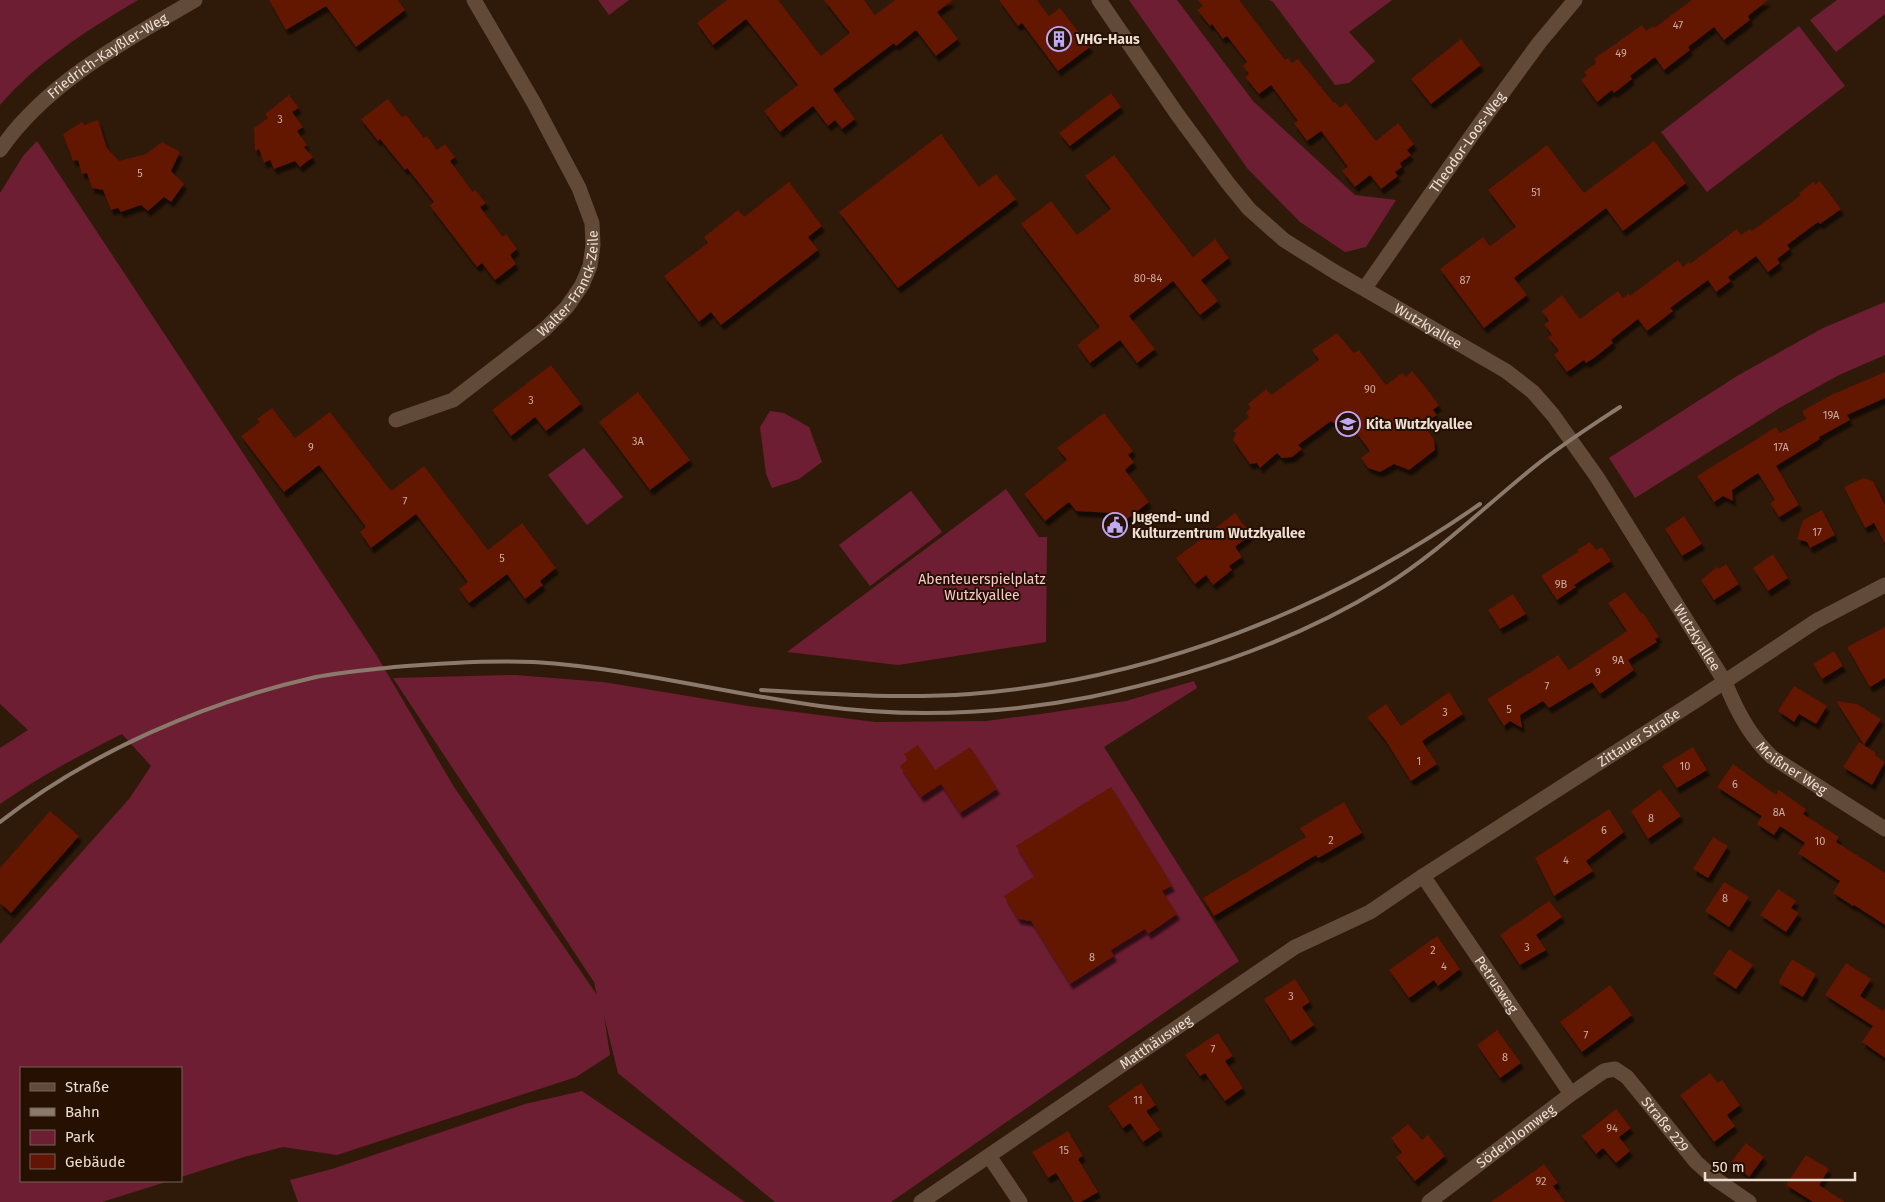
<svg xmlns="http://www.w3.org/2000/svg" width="1885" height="1202" viewBox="0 0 1885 1202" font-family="'Fira Sans',sans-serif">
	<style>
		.green { fill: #6e1e33 }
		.building { fill: #641405; filter: url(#shadow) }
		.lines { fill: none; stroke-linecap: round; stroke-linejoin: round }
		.street { stroke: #624a38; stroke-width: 15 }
		.rail { stroke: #8b796b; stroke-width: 4 }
		.labels { text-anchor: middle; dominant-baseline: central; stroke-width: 4; stroke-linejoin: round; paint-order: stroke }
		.number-label { font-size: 11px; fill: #cbaca0 }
		.poi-label { font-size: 14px; font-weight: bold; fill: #edded3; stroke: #251002; text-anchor: start }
		.street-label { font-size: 14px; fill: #edded3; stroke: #251002 }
		.park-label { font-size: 14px; fill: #fbc9d0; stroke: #251002 }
	</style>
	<defs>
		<filter id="shadow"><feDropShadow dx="3" dy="5.5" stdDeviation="1" flood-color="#0009"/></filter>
	</defs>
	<rect width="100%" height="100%" fill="#2f1a09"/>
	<g class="green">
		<path d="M0,0H138C89,29 38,61 0,105Z"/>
		<polygon points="598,0 629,0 609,15"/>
		<polygon points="1129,0 1177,0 1253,101 1355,195 1396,200 1366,247 1345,252 1300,222 1247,168"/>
		<polygon points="1269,0 1392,0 1349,32 1375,61 1349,83 1335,85 1273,2"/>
		<polygon points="1837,0 1885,0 1885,14 1836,52 1810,20"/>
		<polygon points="1799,26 1845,86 1707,192 1661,132"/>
		<path d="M37,141L377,656L454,787L597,995L594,982L393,678L515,675L603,682L748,706L875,722L986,721L1048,713L1126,701L1194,681L1197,688L1104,747L1239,961L891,1202H775L618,1073L604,1016L610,1055L576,1077L337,1155L283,1147L244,1157L181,1177V1068H21V1181H169L102,1202H0V944L129,799L151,766L122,734C80,755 39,777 0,804V748L28,730L0,704V193L23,156Z"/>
		<polygon points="1885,302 1885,355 1839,375 1783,406 1635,498 1609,458 1737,376 1823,328"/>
		<polygon points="770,411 784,413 809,427 822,462 799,479 772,488 766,474 760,427"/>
		<polygon points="584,448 623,497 587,525 548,475"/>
		<polygon points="1006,489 1039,537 1047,537 1046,642 898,665 787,652"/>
		<polygon points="911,491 942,532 870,586 839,545"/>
		<polygon points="582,1091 745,1202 298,1202 290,1180 332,1169 525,1104"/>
	</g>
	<g class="building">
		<polygon points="269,0 398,0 405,10 356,47 326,6 286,30"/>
		<polygon points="727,0 778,0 821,56 850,33 824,0 864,0 875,15 895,0 953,0 937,12 958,39 936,56 916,30 896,46 894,43 833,89 855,119 842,129 835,120 828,126 813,106 780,132 764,111 798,85 746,19 713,45 697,23"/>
		<polygon points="999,0 1037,0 1049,16 1060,8 1090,47 1058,71 1022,23 1018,26"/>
		<polygon points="1198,0 1239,0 1285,60 1288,58 1292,63 1298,59 1334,103 1335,102 1340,108 1346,103 1376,141 1398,123 1414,144 1407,150 1411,155 1400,163 1402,167 1395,172 1398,176 1381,189 1370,175 1355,187 1342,171 1348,167 1321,131 1307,141 1294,123 1298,121 1271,85 1259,94 1245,77 1249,74 1243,66 1247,62 1227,36 1223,39 1212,24 1210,26 1197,10 1203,6"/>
		<polygon points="1692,0 1768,0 1748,16 1750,20 1724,40 1714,27 1688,47 1690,50 1664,70 1655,57 1630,76 1632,79 1614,93 1612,90 1597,102 1581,80 1587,76 1584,72 1596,63 1594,59 1642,25 1646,31 1653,26 1654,28"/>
		<polygon points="1461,39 1481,65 1431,104 1411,79"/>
		<polygon points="1111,93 1121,107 1070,146 1059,133"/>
		<polygon points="289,95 299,108 292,112 303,127 297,131 307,145 304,147 313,157 300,167 295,161 274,169 270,160 264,163 259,149 255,151 254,128 268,118 265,114"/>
		<polygon points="388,99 402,117 406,115 424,138 427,136 437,150 445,144 455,157 450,161 473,192 475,190 486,203 480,207 503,237 506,234 517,249 510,255 516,264 495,280 482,263 477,267 430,206 434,202 407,168 405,170 380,139 378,141 361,119"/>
		<polygon points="98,120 107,148 119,161 146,154 162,142 180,152 171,171 184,184 171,202 164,197 148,211 141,205 121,212 118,208 111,210 103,190 92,188 87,173 82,174 78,160 73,161 63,134 82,122 84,125"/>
		<polygon points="941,134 979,187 996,174 1016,199 898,288 839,212"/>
		<polygon points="1654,141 1686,183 1623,231 1606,208 1514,278 1527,295 1484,328 1440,269 1483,237 1490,246 1516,227 1488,190 1547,145 1584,193"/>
		<polygon points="1114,155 1193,257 1215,239 1229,258 1201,280 1218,301 1200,315 1173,281 1129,316 1155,349 1137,363 1120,340 1090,363 1077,345 1100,327 1021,224 1051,201 1077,235 1111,209 1085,176"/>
		<polygon points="1820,181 1841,209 1820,224 1818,222 1787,245 1790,249 1777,259 1780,263 1768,272 1756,256 1728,277 1731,281 1716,292 1708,280 1670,308 1673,311 1647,331 1638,319 1611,340 1613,343 1594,358 1586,363 1584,360 1567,372 1554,355 1559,351 1548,337 1552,335 1544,324 1549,321 1542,311 1562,295 1580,319 1618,291 1623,298 1629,293 1630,296 1678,260 1683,267 1689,262 1690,264 1737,229 1741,235 1750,229 1752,231 1801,195 1799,193 1813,182 1815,185"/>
		<polygon points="789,182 822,226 808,237 818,250 721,325 711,312 699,322 664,276 708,243 704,237 738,210 744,217"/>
		<polygon points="1337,333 1354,353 1359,350 1386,385 1402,373 1406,377 1412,371 1423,384 1439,405 1433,410 1437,415 1422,424 1434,439 1435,450 1409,470 1394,464 1380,472 1368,468 1361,458 1370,451 1349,423 1341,428 1331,421 1298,445 1302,449 1292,457 1282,458 1277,453 1260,468 1257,463 1250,464 1233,440 1236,433 1233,431 1249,417 1246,412 1251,408 1248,404 1266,389 1271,395 1319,360 1312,350"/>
		<polygon points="551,365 581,404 546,431 535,417 511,436 492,410"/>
		<polygon points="1885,372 1885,398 1847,415 1850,420 1819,437 1820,439 1776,466 1799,505 1779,517 1770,503 1775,500 1758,473 1732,490 1733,501 1723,496 1714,502 1697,476 1776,427 1780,433 1806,419 1802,411 1831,395"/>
		<polygon points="638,392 690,460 650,490 599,422"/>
		<polygon points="272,408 295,438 330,412 391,491 424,466 488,550 522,523 556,568 540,581 543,585 525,599 507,574 469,603 459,589 468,582 416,514 371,548 360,532 366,527 319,465 284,492 241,436 260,422 257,419"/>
		<polygon points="1104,413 1133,451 1128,455 1134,462 1125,470 1149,502 1122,523 1113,513 1076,511 1069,502 1045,521 1024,494 1067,460 1057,448"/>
		<polygon points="1863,478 1873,481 1885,505 1885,544 1874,523 1865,528 1844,487"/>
		<polygon points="1822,510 1835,535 1810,548 1807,542 1797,539 1803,520"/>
		<polygon points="1235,513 1251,534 1235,547 1242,557 1229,566 1232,570 1213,585 1206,575 1195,584 1176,558"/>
		<polygon points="1684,516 1702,544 1682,556 1665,529"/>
		<polygon points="1590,542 1596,550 1602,547 1611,561 1574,585 1576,587 1557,600 1541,576 1578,552 1577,550"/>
		<polygon points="1773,554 1788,578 1768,591 1753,568"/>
		<polygon points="1726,564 1739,584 1714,600 1701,580 1717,567 1719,569"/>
		<polygon points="1625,592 1642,614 1643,613 1659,637 1655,639 1657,642 1628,660 1634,670 1600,694 1592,682 1549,708 1543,701 1520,715 1522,728 1510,721 1504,726 1487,699 1558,655 1569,670 1627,631 1608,603"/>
		<polygon points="1513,594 1526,614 1500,629 1488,610"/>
		<polygon points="1885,627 1885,678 1870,687 1847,647"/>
		<polygon points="1834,651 1843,666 1822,679 1813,664"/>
		<polygon points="1794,686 1827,706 1816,724 1799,714 1794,722 1778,711"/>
		<polygon points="1449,692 1463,714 1422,741 1437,764 1411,781 1386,741 1367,717 1386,704 1401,726"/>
		<polygon points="1836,701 1857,704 1881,719 1864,745"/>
		<polygon points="1859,742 1876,753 1875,755 1885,762 1872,785 1843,767"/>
		<polygon points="918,745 935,770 970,747 997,789 960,813 941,784 921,797 900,766 908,760 904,754"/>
		<polygon points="1693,747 1707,770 1677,788 1662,766"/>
		<polygon points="1733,764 1776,795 1779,790 1806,809 1803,814 1839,837 1836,842 1885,873 1885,925 1854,905 1853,906 1833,893 1840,881 1798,853 1805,843 1780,826 1774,835 1757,824 1762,816 1717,787"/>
		<polygon points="1111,787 1172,886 1162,891 1177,914 1148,934 1145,929 1111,950 1114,956 1070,984 1031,921 1018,919 1004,896 1035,876 1016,846"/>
		<polygon points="1660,789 1681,816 1648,839 1631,811"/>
		<polygon points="1344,802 1362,833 1318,858 1316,855 1214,916 1203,898 1306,837 1300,828"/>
		<polygon points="1609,809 1624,832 1586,861 1593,871 1554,896 1535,858"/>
		<polygon points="50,811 79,836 11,913 0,903 0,868"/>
		<polygon points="1713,837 1728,846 1708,878 1693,869"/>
		<polygon points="1724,882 1749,897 1729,927 1705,911"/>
		<polygon points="1778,889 1796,901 1791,908 1799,913 1786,932 1760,915"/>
		<polygon points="1549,901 1562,917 1536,935 1546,950 1520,965 1500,935"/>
		<polygon points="1437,936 1460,969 1438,986 1434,980 1409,998 1389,970"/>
		<polygon points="1729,949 1753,965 1736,989 1713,974"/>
		<polygon points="1792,959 1816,974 1803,997 1778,983"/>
		<polygon points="1846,963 1871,979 1860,996 1883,1011 1885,1007 1885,1058 1862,1042 1873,1026 1825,995"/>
		<polygon points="1295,979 1310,1002 1302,1007 1314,1025 1291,1041 1264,999"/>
		<polygon points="1610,985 1632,1015 1582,1052 1560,1022"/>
		<polygon points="1497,1030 1521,1063 1500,1078 1477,1045"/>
		<polygon points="1218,1033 1233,1056 1225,1061 1243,1088 1225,1101 1205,1073 1200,1076 1185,1055"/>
		<polygon points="1710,1073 1718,1083 1722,1080 1740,1105 1727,1115 1735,1126 1714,1142 1680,1095"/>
		<polygon points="1141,1083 1156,1105 1146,1111 1160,1130 1143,1142 1130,1123 1123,1128 1108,1106"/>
		<polygon points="1616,1109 1631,1128 1619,1137 1630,1151 1616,1163 1603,1148 1596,1154 1582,1136"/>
		<polygon points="1408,1124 1422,1140 1428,1135 1445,1156 1415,1181 1396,1157 1402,1153 1391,1138"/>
		<polygon points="1068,1131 1083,1156 1078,1159 1098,1192 1081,1202 1074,1202 1056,1173 1048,1178 1032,1152"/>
		<polygon points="1746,1143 1764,1157 1749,1177 1731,1162"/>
		<polygon points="1806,1155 1829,1169 1819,1185 1845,1202 1813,1202 1786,1185"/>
		<polygon points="1544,1164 1558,1183 1553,1186 1565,1202 1491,1202"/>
	</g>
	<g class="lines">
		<g class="street">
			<path id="s1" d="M1099,0L1177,114L1227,182L1249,209L1284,240L1335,272L1506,371L1533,392L1553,415L1597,477L1725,682C1736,710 1750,737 1772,757L1885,829"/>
			<path id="s2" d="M0,150C47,82 125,41 195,0"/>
			<path id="s3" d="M1365,288L1474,132L1539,43L1575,0"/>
			<path id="s4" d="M396,420L453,400L545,329L567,307L582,285L590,266L593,245L592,223L579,188L534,103L474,0"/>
			<path id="s5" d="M1423,876L1571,1094"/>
			<polyline points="989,1156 1020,1202"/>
			<path id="s6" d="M921,1202L1295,947L1370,912L1423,876L1700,698L1816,621L1885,585"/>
			<path id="s7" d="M1429,1202L1571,1094L1604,1071L1615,1069L1627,1077L1696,1162L1714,1178L1749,1202"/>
		</g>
		<g class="rail">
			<path d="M761,690C830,694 900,699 970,694C1153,680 1330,609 1480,504"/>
			<path d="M0,822C90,752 205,702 316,677C341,672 368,670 394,667C440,663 487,660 534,662C630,668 724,693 820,706C909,718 1002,714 1090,697C1192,676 1294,642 1383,587C1438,553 1484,507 1534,467C1561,445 1591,426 1620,407"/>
		</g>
	</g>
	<defs>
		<symbol id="building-ring" viewBox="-11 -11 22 22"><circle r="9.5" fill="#251002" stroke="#bea9f4" stroke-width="1.5"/><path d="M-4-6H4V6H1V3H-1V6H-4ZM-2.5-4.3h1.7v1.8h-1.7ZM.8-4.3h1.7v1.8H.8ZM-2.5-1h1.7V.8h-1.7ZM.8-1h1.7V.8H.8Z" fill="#bea9f4"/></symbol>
		<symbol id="school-ring" viewBox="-11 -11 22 22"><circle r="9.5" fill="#251002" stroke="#bea9f4" stroke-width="1.5"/><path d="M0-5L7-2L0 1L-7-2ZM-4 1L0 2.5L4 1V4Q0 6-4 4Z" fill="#bea9f4"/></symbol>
		<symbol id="civic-ring" viewBox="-11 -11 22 22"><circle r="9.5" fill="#251002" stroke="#bea9f4" stroke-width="1.5"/><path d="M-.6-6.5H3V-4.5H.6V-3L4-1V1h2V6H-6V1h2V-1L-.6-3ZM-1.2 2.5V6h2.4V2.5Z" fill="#bea9f4"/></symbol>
	</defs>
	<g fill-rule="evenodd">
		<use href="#building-ring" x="1045" y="25" width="28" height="28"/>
		<use href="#school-ring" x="1334" y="410" width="28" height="28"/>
		<use href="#civic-ring" x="1101" y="511" width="28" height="28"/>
	</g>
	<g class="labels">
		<g class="number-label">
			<text x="1678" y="25">47</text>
			<text x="1621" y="53">49</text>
			<text x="280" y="119">3</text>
			<text x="140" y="173">5</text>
			<text x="1536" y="192">51</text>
			<text x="1148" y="278">80-84</text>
			<text x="1465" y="280">87</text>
			<text x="1370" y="389">90</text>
			<text x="531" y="400">3</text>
			<text x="1831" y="415">19A</text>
			<text x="638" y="441">3A</text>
			<text x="311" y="447">9</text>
			<text x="1781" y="447">17A</text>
			<text x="405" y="501">7</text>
			<text x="1817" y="532">17</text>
			<text x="502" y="558">5</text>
			<text x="1561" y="584">9B</text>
			<text x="1618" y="660">9A</text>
			<text x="1598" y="672">9</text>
			<text x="1547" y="686">7</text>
			<text x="1509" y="709">5</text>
			<text x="1445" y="712">3</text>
			<text x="1419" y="761">1</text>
			<text x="1685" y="766">10</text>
			<text x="1735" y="784">6</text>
			<text x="1779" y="812">8A</text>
			<text x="1651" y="818">8</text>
			<text x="1604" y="830">6</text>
			<text x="1331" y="840">2</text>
			<text x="1820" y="841">10</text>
			<text x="1566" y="860">4</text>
			<text x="1725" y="898">8</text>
			<text x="1527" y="947">3</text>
			<text x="1433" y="950">2</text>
			<text x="1092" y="957">8</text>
			<text x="1444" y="966">4</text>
			<text x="1291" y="996">3</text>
			<text x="1586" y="1035">7</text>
			<text x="1213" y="1049">7</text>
			<text x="1505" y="1057">8</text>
			<text x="1138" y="1100">11</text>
			<text x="1612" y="1128">94</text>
			<text x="1064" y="1150">15</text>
			<text x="1541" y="1181">92</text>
		</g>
		<g class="poi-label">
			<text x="1076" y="39">VHG-Haus</text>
			<text x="1366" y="424">Kita Wutzkyallee</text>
			<text x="1132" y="517">Jugend- und<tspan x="1132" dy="16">Kulturzentrum Wutzkyallee</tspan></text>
		</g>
		<g class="street-label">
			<text stroke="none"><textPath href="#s2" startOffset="144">Friedrich-Kayßler-Weg</textPath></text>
			<text stroke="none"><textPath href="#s3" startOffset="178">Theodor-Loos-Weg</textPath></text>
			<text stroke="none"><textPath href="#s4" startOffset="230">Walter-Franck-Zeile</textPath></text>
			<text stroke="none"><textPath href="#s1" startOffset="472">Wutzkyallee</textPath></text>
			<text stroke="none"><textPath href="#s1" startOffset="892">Wutzkyallee</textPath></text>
			<text stroke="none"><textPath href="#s6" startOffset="856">Zittauer Straße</textPath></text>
			<text stroke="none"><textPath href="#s1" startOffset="1056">Meißner Weg</textPath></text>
			<text stroke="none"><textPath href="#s5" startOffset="131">Petrusweg</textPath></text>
			<text stroke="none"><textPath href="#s6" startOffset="284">Matthäusweg</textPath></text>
			<text stroke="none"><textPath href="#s7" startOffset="305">Straße 229</textPath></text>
			<text stroke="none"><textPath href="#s7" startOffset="109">Söderblomweg</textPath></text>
		</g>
		<g class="park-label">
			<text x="982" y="579">Abenteuerspielplatz<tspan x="982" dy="16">Wutzkyallee</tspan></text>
		</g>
	</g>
	<rect x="20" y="1067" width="162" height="115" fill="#251002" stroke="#756256"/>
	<rect x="30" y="1083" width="25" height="8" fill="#624a38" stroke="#756256"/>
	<text x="65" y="1092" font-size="15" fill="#edded3">Straße</text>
	<rect x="30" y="1108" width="25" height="8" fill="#8b796b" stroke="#756256"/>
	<text x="65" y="1117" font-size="15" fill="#edded3">Bahn</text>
	<rect x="30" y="1130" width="25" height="15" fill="#6e1e33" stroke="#756256"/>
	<text x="65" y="1142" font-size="15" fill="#edded3">Park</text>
	<rect x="30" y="1154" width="25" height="15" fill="#641405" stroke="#756256"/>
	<text x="65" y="1167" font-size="15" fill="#edded3">Gebäude</text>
	<path d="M1705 1172v8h150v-8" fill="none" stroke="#edded3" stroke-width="2.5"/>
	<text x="1712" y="1172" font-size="15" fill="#edded3" stroke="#251002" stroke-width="4" paint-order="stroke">50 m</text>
</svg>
